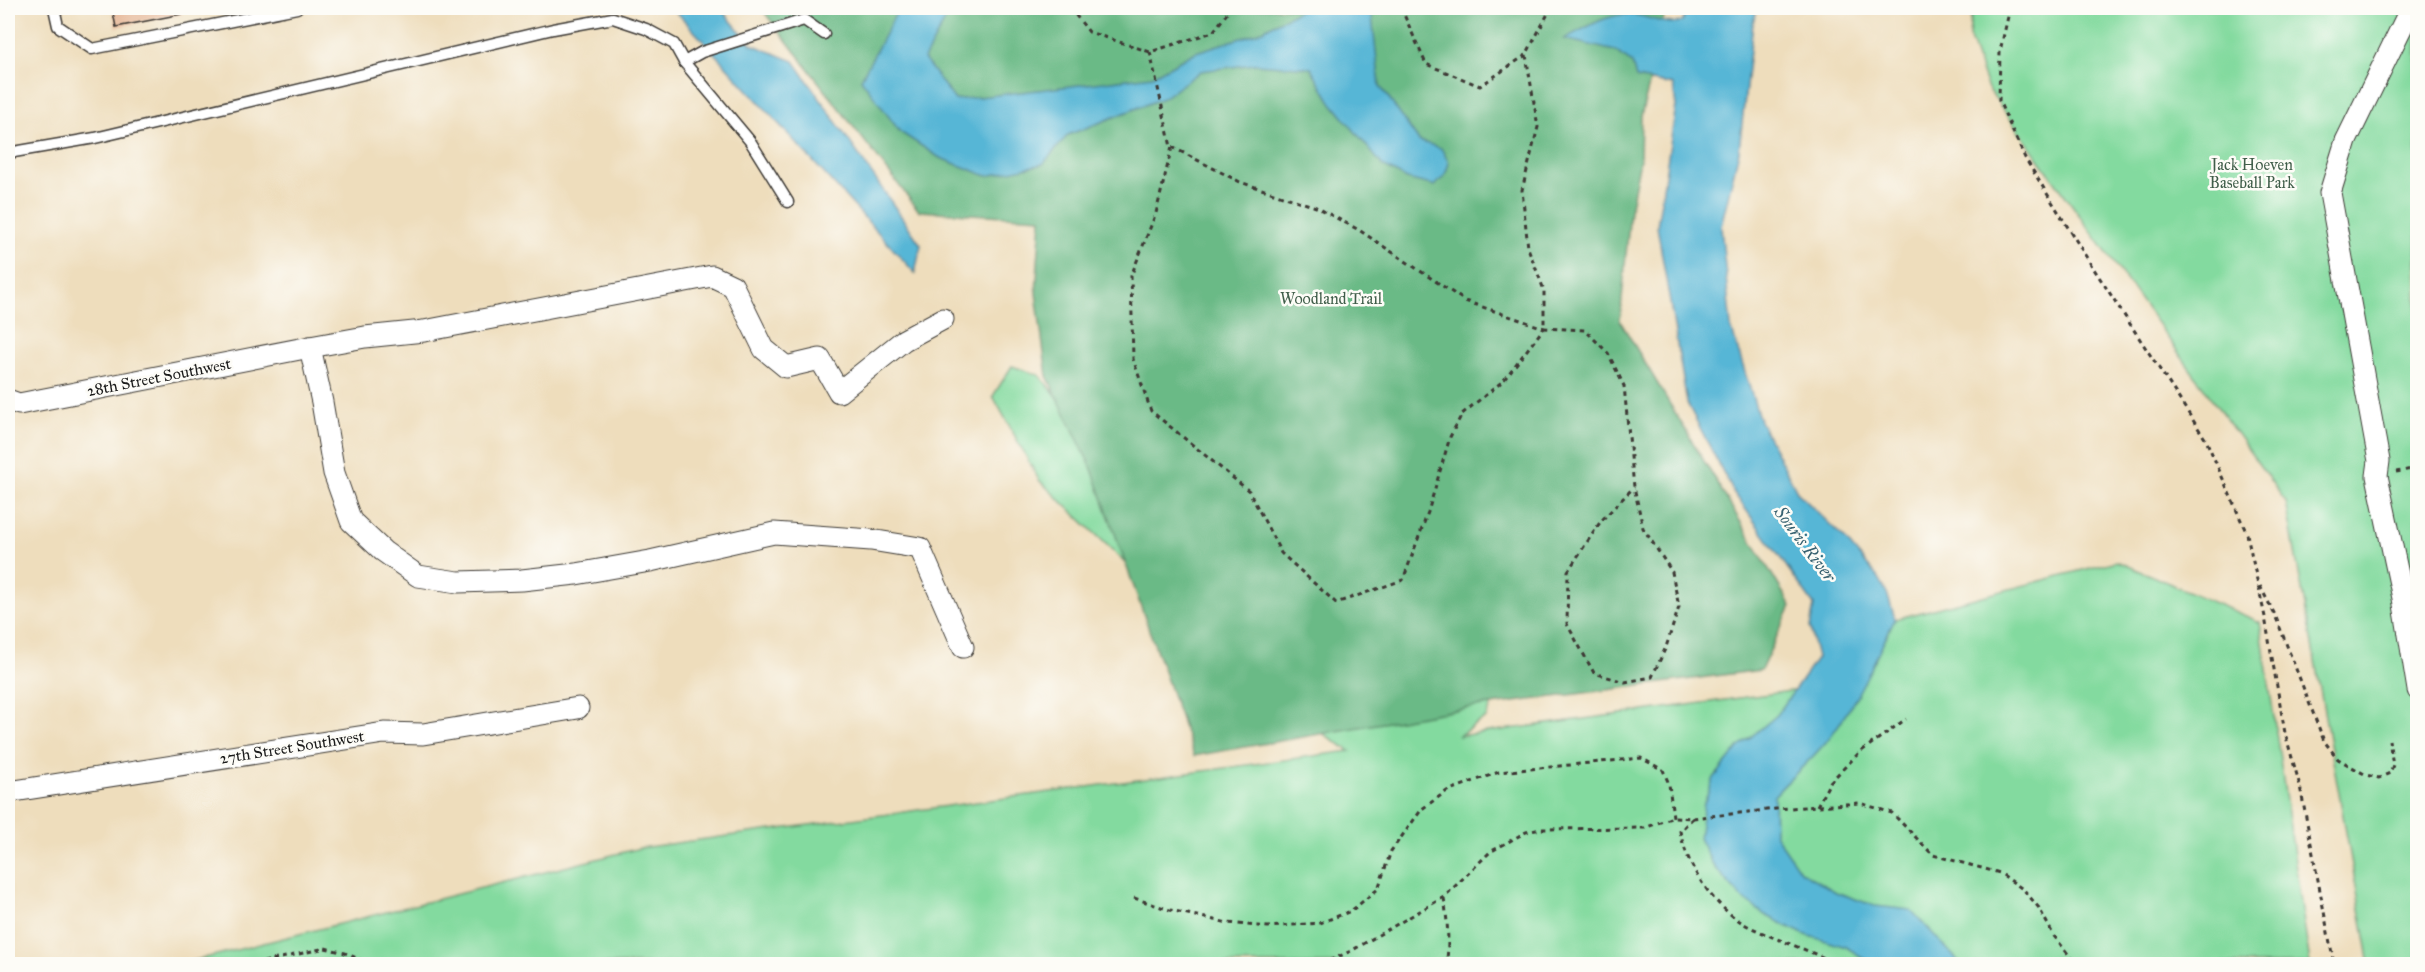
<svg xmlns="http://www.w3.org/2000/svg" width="2425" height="972" viewBox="0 0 2425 972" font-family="'IM FELL Great Primer',serif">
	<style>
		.green { fill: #83da9f; stroke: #507b5e; stroke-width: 1.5 }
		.forest { fill: #6aba86; stroke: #436b51; stroke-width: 1.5 }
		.water { fill: #57b6d6; stroke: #3a6979; stroke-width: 1.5 }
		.building { fill: #e3af8c }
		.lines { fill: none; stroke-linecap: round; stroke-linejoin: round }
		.service-casing { stroke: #3c3934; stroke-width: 13 }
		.minor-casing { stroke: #3c3934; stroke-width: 23 }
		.path { stroke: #3c3934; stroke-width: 3; stroke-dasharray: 4.5 4.5; stroke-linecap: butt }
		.service { stroke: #fff; stroke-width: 10 }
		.minor { stroke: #fff; stroke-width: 21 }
		.labels { text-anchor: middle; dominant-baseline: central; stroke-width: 5; stroke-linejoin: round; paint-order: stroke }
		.park-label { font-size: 16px; fill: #405e4a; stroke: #fdfcf7 }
		.street-label { font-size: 16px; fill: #1c1c1c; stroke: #fdfcf7 }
		.water-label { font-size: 18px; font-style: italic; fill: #376170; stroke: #fdfcf7 }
	</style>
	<rect width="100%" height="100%" fill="#fdfcf7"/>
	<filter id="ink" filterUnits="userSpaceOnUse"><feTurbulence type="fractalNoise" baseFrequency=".0167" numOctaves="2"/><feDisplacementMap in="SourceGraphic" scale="12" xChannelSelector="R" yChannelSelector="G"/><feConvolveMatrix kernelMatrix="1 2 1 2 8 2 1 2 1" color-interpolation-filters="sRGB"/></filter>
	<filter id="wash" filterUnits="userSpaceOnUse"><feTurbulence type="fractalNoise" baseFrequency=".008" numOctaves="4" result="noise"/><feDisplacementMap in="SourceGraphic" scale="24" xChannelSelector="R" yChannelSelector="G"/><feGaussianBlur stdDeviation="1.35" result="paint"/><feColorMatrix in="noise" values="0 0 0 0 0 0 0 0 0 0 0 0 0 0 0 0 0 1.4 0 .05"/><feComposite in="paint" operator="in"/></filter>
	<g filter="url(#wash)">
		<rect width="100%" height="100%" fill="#eeddbc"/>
		<g class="green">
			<polygon points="1972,8 2417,8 2417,964 2370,964 2286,502 1987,87 1969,36"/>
			<polygon points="1012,366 1039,375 1170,531 1515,651 1486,718 1458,736 1798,690 1895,619 2117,561 2260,622 2310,964 181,964 640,848 1350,751 1265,696 1039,480 993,396"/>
		</g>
		<polygon class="forest" points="761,8 1665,8 1659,46 1641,116 1640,160 1630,211 1620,321 1791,606 1761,670 1468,708 1194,756 1092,469 1047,376 1036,293 1041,218 919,211"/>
		<g class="water">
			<polygon points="673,8 720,8 751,44 794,61 921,245 915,273"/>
			<polygon points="899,8 952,8 924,59 955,100 1152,76 1196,52 1257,33 1304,8 1371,8 1380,86 1419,141 1441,148 1449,163 1445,175 1435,186 1407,179 1383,166 1331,102 1311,68 1255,64 1201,71 1163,98 1068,135 1043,164 987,176 940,158 900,132 861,79"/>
			<path d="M1689,8H1757L1753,23L1739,151L1721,226L1731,327L1760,421L1798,493L1844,538L1879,579L1887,593L1895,619C1874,661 1856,705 1826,742C1810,761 1791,777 1774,796L1775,834L1800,871L1836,892L1875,906L1911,910L1961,964H1873L1846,947L1803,934L1765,915L1742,898L1714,867L1699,838L1704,803L1714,778L1739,747L1777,715L1817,658L1810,628L1814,605L1734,493L1687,403L1657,226L1676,106L1673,85L1636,78L1632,63L1615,51L1564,39C1586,28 1610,11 1635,15C1655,18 1660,25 1682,22Z"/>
		</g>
		<g id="blocks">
			<polygon class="building" points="112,8 181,8 182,14 116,27"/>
		</g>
	</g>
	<g filter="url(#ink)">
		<use href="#blocks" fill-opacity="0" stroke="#3c3934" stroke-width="1.5"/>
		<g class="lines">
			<defs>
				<g id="service">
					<polyline points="54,8 58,26 92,49 297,8"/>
					<polyline points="684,62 702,52 804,20 824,34"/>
					<polyline points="8,153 95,138 553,29 613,18 646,29 674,44 684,62 750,141 788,202"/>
					<polyline points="8,962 9,964"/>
				</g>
				<g id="minor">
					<polyline points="2411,8 2346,141 2330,193 2379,461 2377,476 2403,598 2418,690"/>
					<polyline points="310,347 322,402 334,473 351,521 383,551 418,576 458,582 522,580 576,574 650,561 774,533 871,540 920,548 963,647"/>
					<polyline points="8,400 19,404 310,347 365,337 424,331 712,276 733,286 764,349 786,367 820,359 839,392 904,340 943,319"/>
					<polyline points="8,792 384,733 423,734 578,708"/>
				</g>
			</defs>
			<use href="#service" class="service-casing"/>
			<use href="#minor" class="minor-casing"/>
			<g class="path">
				<polyline points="1070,8 1089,32 1150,52 1213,32 1231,8"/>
				<polyline points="1401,8 1426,64 1480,86 1526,55 1551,8"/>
				<polyline points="2010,8 2000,51 1999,101 2025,158 2090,263 2206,440 2247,534 2265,617 2285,733 2300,786 2334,964"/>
				<polyline points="1150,52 1171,147"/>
				<polyline points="1526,55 1538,127 1522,190 1528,248 1544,290 1544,328 1585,330 1608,353 1624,386 1634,487 1643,528 1672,572 1679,607 1666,647 1652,677 1625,682 1594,673 1567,624 1568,571 1601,521 1634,487"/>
				<polygon points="1172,147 1240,182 1316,207 1359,230 1465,301 1544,328 1503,381 1462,414 1450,437 1428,512 1403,580 1336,603 1281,553 1249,491 1151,411 1133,359 1131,276 1156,213"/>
				<polyline points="2396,472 2418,468"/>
				<polyline points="2260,586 2275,615 2324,741 2338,759 2366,775 2379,778 2390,773 2393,765 2389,740"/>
				<polyline points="1817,806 1830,782 1860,752 1906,719"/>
				<path d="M1693,818L1680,831C1687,868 1714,908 1748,926C1774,939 1803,948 1829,960L1830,964"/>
				<polyline points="1134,898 1170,910 1228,923 1268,927 1320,923 1351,911 1378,889 1391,851 1422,809 1447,791 1499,772 1641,758 1663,770 1669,784 1673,817"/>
				<path d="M1444,898C1447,917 1450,946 1446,964"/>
				<polyline points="255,964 325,948 345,953 371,964"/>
				<polyline points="1322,964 1351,951 1444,897 1490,852 1526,832 1541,829 1645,828 1673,817 1693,818 1776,809 1860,803 1892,813 1933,855 2000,873 2024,890 2039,908 2054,936 2076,964"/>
			</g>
			<use href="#service" class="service"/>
			<use href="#minor" class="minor"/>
		</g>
	</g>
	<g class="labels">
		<g class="park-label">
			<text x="2252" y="164">Jack Hoeven<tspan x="2252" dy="18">Baseball Park</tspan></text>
			<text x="1331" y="298">Woodland Trail</text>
		</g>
		<g class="street-label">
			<text transform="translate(159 377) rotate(-11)">28th Street Southwest</text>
			<text transform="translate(292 747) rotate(-9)">27th Street Southwest</text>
		</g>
		<g class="water-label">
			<text transform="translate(1805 544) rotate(53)">Souris River</text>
		</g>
	</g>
	<rect width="2425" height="972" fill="none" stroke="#fdfcf7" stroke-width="30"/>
</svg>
